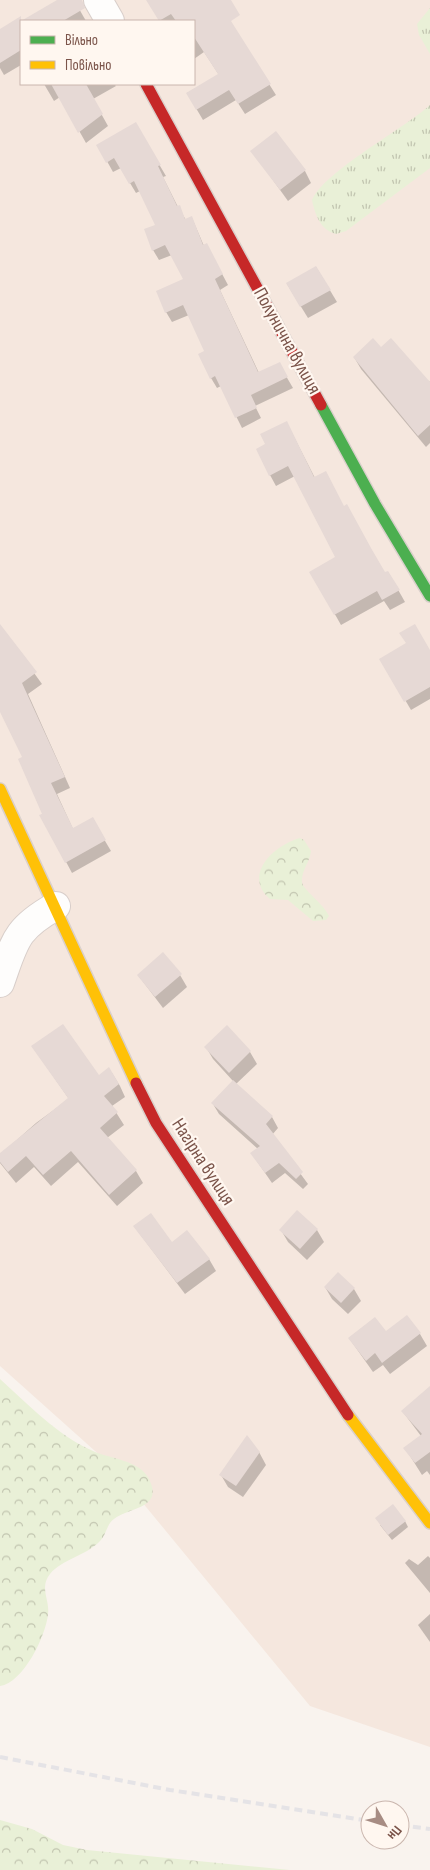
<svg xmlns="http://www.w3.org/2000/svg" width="430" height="1870" viewBox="0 0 430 1870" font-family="'Sofia Sans Condensed',sans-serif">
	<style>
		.residential { fill: #f5e7de; fill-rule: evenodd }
		.grass { fill: url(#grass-tufts) }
		.forest { fill: url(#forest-crowns) }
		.shadow { fill: #0003 }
		.building { fill: #e6d9d5 }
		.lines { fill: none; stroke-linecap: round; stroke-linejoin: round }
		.street-casing { stroke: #d8ceca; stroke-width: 30 }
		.fast-casing { stroke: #dad0cb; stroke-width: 14 }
		.slow-casing { stroke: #dad0cb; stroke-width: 14 }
		.jam-casing { stroke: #dad0cb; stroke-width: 14 }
		.street { stroke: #fefdfc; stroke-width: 28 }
		.fast { stroke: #4caf50; stroke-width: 11 }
		.slow { stroke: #ffc107; stroke-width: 11 }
		.jam { stroke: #c62828; stroke-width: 11 }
		.rail { stroke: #e5e3e6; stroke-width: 4; stroke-dasharray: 8 5; stroke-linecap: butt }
		.labels { text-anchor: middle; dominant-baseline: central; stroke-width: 4.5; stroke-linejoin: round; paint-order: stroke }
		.street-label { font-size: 19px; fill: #7b544a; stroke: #fff7f0 }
	</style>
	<defs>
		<pattern id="grass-tufts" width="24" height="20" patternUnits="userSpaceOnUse" patternTransform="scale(1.25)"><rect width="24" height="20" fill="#e9f0d7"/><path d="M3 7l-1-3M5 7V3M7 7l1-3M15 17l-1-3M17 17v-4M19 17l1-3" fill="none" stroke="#c2c5b0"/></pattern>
		<pattern id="forest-crowns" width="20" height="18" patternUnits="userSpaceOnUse" patternTransform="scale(1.25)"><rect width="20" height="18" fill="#e9f0d7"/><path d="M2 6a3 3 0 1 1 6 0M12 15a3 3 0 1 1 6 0" fill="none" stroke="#c2c5b0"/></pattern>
	</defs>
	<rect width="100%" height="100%" fill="#f9f3ee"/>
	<path class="residential" d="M0,0H430V1747L310,1706L114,1468L0,1366ZM21,21H194V84H21Z"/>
	<g class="grass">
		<polygon points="430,8 430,54 419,35 417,24"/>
		<path d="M430,105V168L346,231L336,234C320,230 315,214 312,200C326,170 401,131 430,105Z"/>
	</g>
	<g class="forest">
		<path d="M300,838L304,840L311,851C310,862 301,871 302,882C302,889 324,904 329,916L326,920L313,921L288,900L270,899C242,875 274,845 300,838Z"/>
		<path d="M0,1379C29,1405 57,1435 93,1451C110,1459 140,1460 149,1479C164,1509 129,1507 114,1519C106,1525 107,1534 100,1541C86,1556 62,1559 50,1574C39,1588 50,1599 48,1614C46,1636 23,1683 0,1686Z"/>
		<polygon points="0,1820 32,1829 63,1845 87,1850 290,1870 0,1870"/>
	</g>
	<g class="shadow">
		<polygon points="59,0 74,0 86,21 24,21"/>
		<polygon points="147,0 216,0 276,95 245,114 236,100 203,120 187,93 219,75 204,52 194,59 194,21 160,21"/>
		<polygon points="21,23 21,65 4,75 0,68 0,30"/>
		<polygon points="44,84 114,84 116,86 93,99 108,126 86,143 60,97 54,101"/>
		<polygon points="135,124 166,176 163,177 178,207 186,220 192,218 204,246 212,255 228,285 220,290 259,373 279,364 293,388 255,406 261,418 242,428 221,386 217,388 211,378 206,351 189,315 172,322 166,312 185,280 172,255 159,260 153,250 156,225 140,191 136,193 121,168 113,172 98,145"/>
		<polygon points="252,151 305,171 311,183 288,201"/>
		<polygon points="316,267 337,302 308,318 287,284"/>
		<polygon points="381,349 430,382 430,443 426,447 361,369 354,357"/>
		<polygon points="292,433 315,478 344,507 385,574 388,572 405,602 390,610 384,601 341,625 311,572 337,558 295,476 276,486 270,475"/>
		<polygon points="0,626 42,684 28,694 70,788 57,794 73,829 92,819 111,851 72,873 41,815 43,814 24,758 0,709"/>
		<polygon points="430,653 430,699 411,710 381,659"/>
		<polygon points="138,975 180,975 187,987 163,1008"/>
		<polygon points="227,1027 250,1052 257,1064 236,1084 272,1117 278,1128 272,1135 308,1184 303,1189 285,1173 272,1183 252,1154 258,1149 219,1114 213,1104 233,1081 213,1059 206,1047"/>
		<polygon points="33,1047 99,1076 112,1073 120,1086 125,1097 112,1106 124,1125 107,1138 136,1171 143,1183 117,1206 78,1162 51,1186 34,1167 16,1183 0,1163 0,1155 36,1123 69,1099"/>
		<polygon points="134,1226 209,1259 216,1271 185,1294"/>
		<polygon points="281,1230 317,1230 324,1242 307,1260 288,1242"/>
		<polygon points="325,1287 354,1289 361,1301 348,1314 332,1299"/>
		<polygon points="386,1333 420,1334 427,1346 390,1374 383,1365 373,1372 349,1338"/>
		<polygon points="430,1403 430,1475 427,1471 422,1475 405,1448 421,1436 403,1412"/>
		<polygon points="259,1452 266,1465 243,1497 228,1487 221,1475"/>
		<polygon points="405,1521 408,1527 392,1540 380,1525"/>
		<polygon points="428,1556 430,1558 430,1593 405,1563 409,1559 418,1565"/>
		<polygon points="430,1614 430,1642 418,1625"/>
	</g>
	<g class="building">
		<polygon points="57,0 82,0 85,8 63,21 21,21"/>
		<polygon points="146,0 231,0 240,15 231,21 271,84 238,104 229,90 196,110 186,93 218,74 194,37 194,21 176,21 171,14 159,21"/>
		<polygon points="21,16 21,50 0,63 0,29"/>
		<polygon points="51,84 86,84 103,114 78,133"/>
		<polygon points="136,122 161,165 158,166 177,206 180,205 185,219 192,216 203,245 207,243 223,274 215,279 258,372 280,362 288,377 251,395 257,408 235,418 215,376 210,379 198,354 204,351 183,305 165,313 156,291 183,279 165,245 152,251 144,229 155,225 134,181 129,184 114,158 106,163 96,145"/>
		<polygon points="276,131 306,170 280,190 250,151"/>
		<polygon points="316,266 331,290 300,307 286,283"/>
		<polygon points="373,338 381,347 391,338 430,382 430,425 418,436 353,357"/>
		<polygon points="287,421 314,477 326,471 344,506 347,504 371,548 385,572 388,571 400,590 382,600 377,591 334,615 309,572 335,557 288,466 269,476 256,449 265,444 260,434"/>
		<polygon points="0,624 37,672 22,683 65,777 51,783 73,828 93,817 106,840 65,863 39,815 42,814 18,759 22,757 0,712"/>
		<polygon points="415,624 430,650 430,687 404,702 379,659 406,643 399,633"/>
		<polygon points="163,952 182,974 155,997 137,975"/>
		<polygon points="63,1024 99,1075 109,1067 119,1084 104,1096 118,1112 100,1128 137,1170 109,1195 71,1151 43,1175 26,1156 8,1172 0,1162 0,1153 68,1098 31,1046"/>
		<polygon points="227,1025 251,1051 229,1073 204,1047"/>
		<polygon points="233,1080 273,1116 266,1124 303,1172 296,1179 279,1163 265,1173 250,1153 260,1146 211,1103"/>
		<polygon points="297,1210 318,1229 300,1249 279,1230"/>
		<polygon points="151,1213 172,1242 187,1230 210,1259 177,1283 133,1226"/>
		<polygon points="338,1272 355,1288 341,1303 324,1287"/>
		<polygon points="407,1315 421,1333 382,1363 375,1353 366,1361 348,1338 375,1317 386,1331"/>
		<polygon points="430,1386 430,1452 415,1463 403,1448 422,1434 401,1411"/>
		<polygon points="247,1435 260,1452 236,1486 219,1475"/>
		<polygon points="393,1504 406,1521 388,1535 375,1518"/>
	</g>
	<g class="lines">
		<defs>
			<g id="street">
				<polyline points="98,0 110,21"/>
				<path d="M0,983C15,941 15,929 56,906"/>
			</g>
			<polyline id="fast" points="321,405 375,504 430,596"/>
			<g id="slow">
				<polyline points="0,789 136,1083"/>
				<polyline points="348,1415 430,1523"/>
			</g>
			<g id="jam">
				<polyline points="146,84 321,405"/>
				<polyline points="136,1083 156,1123 348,1415"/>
			</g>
		</defs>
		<use href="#street" class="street-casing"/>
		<use href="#fast" class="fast-casing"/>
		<use href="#slow" class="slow-casing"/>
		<use href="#jam" class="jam-casing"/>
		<use href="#street" class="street"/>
		<use href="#fast" class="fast"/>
		<use href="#slow" class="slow"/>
		<use href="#jam" class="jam"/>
		<g class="rail">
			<polyline points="0,1757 170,1790 370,1821"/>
			<polyline points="400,1825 430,1829"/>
		</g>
	</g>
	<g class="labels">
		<g class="street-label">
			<text transform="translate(287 341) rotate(61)">Полунична вулиця</text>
			<text transform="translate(203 1162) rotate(57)">Нагірна вулиця</text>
		</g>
	</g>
	<rect x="20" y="20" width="175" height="65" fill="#fff7f0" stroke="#cab6ae"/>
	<rect x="30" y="36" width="25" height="8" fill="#4caf50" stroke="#cab6ae"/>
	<text x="65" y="45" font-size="15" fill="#7b544a">Вільно</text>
	<rect x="30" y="61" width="25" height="8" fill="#ffc107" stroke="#cab6ae"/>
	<text x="65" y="70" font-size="15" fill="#7b544a">Повільно</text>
	<g transform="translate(385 1825) rotate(129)"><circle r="24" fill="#fff7f0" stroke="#cab6ae"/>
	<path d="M0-4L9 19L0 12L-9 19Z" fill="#a78c83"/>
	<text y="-8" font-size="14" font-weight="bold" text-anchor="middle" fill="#7b544a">Пн</text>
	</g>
</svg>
